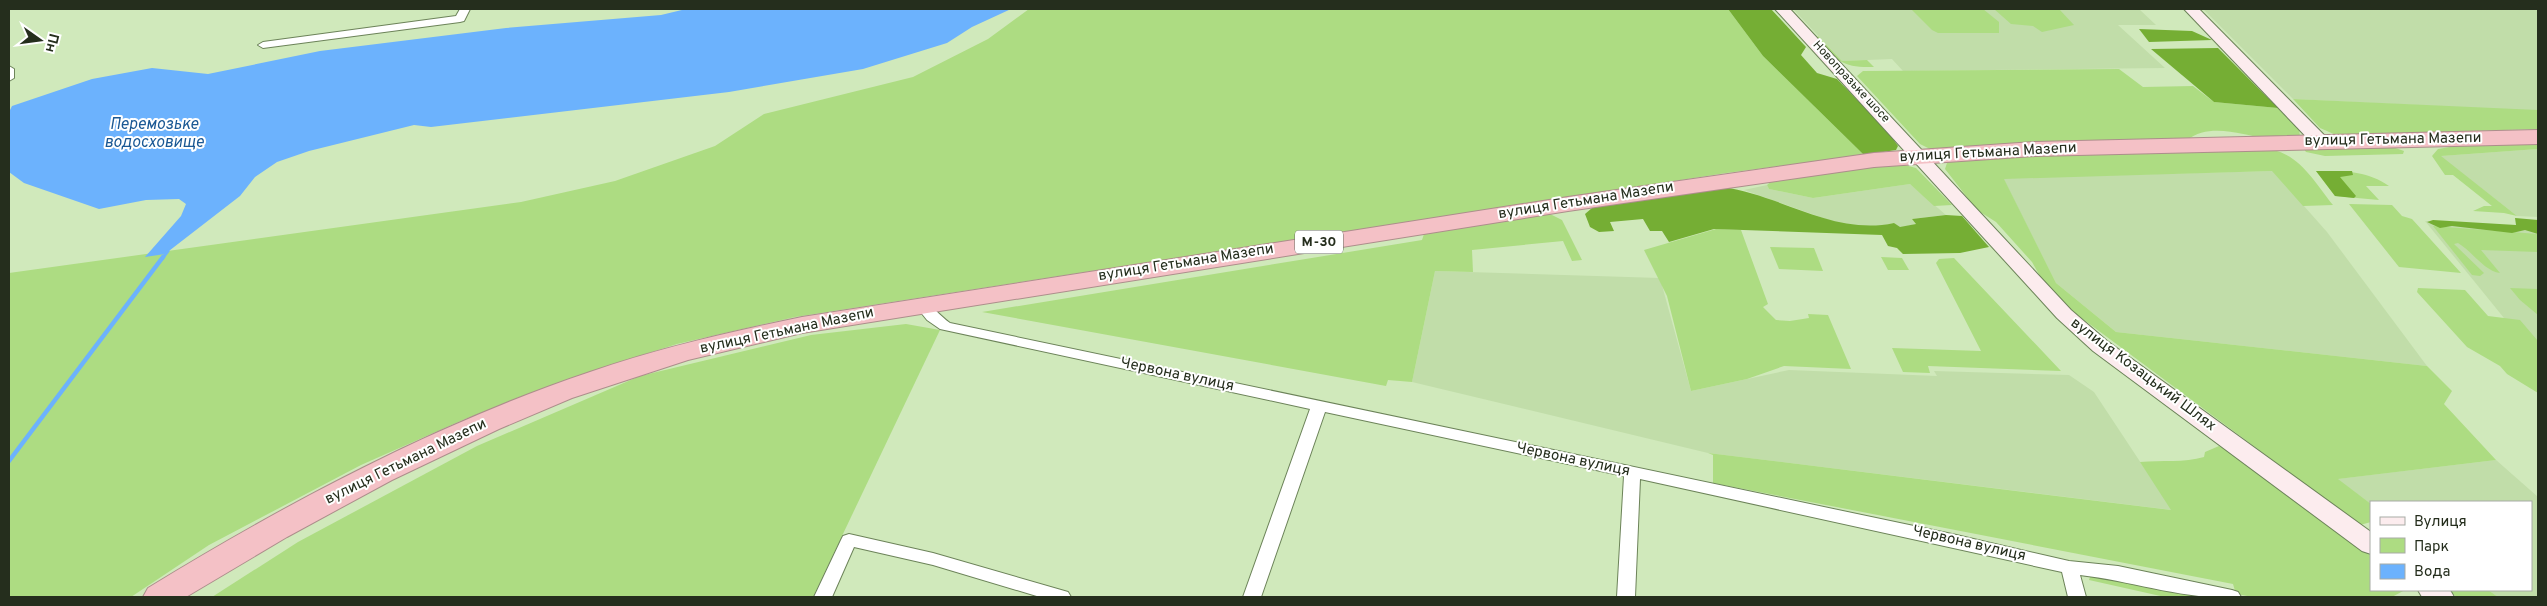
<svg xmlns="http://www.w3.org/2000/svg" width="2547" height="606" viewBox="0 0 2547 606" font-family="Overpass,sans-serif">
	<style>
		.built { fill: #c1dda9 }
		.green { fill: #addc82 }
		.forest { fill: #75ae34 }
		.water { fill: #6cb2fd }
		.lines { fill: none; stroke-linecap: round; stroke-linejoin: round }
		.stream-far1 { stroke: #6cb2fd; stroke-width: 3 }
		.stream { stroke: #6cb2fd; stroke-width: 4.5 }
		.street-casing { stroke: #6c8359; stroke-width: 2 }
		.secondary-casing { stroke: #6c8359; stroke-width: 2 }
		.highway-casing { stroke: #ac8e8b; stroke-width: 2 }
		.street { fill: #fff; fill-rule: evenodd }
		.secondary { fill: #fcecee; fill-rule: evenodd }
		.highway { fill: #f4c1c6; fill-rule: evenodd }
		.labels { text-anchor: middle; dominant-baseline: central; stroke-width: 4; stroke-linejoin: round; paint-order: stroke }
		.far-street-label { font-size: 12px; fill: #252e1d; stroke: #fff }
		.shield { fill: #fff; stroke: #666d61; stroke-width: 1 }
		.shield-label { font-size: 14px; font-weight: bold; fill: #252e1d }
		.street-label { font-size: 15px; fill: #252e1d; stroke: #fff }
		.water-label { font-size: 16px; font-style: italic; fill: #1a5894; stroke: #fff }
	</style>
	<rect width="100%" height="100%" fill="#d0e9bb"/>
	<g class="built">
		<polygon points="1793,9 2139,9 2156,25 2118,25 2165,68 1903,71 1892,59 1842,61"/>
		<polygon points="2203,9 2538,9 2538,111 2293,99"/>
		<polygon points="2538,149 2538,217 2517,216 2440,156"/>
		<polygon points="2273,171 2327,232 2427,366 2116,332 2056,283 2003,178"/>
		<polygon points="1910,184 1946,215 1912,219 1916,224 1899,228 1894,223 1875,227 1837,223 1744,190 1767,185 1769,189 1813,198"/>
		<polygon points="2425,221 2538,228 2538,360 2474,281"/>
		<polygon points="1435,271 1660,278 1691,391 1789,370 1937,376 1934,371 2069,375 2094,392 2172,510 1708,453 1412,382"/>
		<polygon points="2496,460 2538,497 2538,597 2498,597 2488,590 2531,590 2531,502 2371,504 2337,479"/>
	</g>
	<g class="green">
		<polygon points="1029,9 1728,9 1763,56 1864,155 1726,173 795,317 677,344 592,371 465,419 361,465 209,545 131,597 9,597 9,273 521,202 615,181 715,146 764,114 913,77 988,39"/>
		<polygon points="1911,9 1983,9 1999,22 1999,33 1938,33 1932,30"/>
		<polygon points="1994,9 2059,9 2074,25 2042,32 2033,26 2011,24"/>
		<path d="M1818,36L1842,61L1867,60L1874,67C1843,68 1838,61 1817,40Z"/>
		<path d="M2119,69L2143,87L2193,86L2214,102L2278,108L2299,129L2300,136C2290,137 2278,140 2268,139C2243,135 2210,122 2187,140L1932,150L1920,144L1857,76L1863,71Z"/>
		<polygon points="2293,99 2538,110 2538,129 2336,135 2320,128"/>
		<polygon points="2479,142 2538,143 2538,149 2441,156 2517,216 2504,213 2473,211 2484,206 2492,206 2453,175 2445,175 2432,156 2438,149"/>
		<polygon points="2381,143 2404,151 2403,154 2325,156 2306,152 2304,149"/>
		<path d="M2273,150C2301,156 2316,184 2333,205L2303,206L2272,171L2004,179L2056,283L2116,332L2427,366L2452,391L2444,404L2496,460L2338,479L2371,504V522L2360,525L2072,311L2041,278L2032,262L1996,222L1977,210L1945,169L1947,163L1952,160L1972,157Z"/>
		<polygon points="1897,163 1916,168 1952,205 1934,206 1910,184 1813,198 1769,189 1767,185 1774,179"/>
		<path d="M2316,171C2343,171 2366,170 2389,186H2366L2379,200L2335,196Z"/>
		<polygon points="2349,204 2392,205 2402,216 2412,219 2461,273 2399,267"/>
		<polygon points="1550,214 1562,220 1582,260 1572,261 1563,241 1472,250 1473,272 1435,271 1412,382 1388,380 1386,386 982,312 1422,240 1424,234"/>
		<path d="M2433,226L2538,234V252L2481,250L2500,273C2484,271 2472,251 2458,243L2454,244L2484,273L2480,276L2472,275Z"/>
		<polygon points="1716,229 1741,230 1768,304 1763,307 1776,320 1790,321 1809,318 1808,314 1828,315 1851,369 1784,366 1747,379 1691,391 1667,296 1644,250"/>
		<polygon points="1770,247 1814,248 1823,271 1779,269"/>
		<polygon points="1881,257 1902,258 1909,270 1888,270"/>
		<polygon points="1954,258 2061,371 1928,366 1930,373 1903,372 1892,348 1981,351 1936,263 1939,259"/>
		<polygon points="2418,288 2465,290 2488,316 2520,320 2538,341 2538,393 2507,374 2500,366 2467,347 2417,292"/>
		<polygon points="2510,288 2538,289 2538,315 2520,300"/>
		<polygon points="906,324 940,330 813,597 212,597 298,542 477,446 640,376 811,335"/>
		<path d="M2219,446L2230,451L2371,556V590H2405L2392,597H2253L2236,594L2233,584L1713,483V455L1708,453L2171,510L2140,462C2162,460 2184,463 2204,457L2205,452Z"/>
		<polygon points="2091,574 2203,597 2165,597 2089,580"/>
		<polygon points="2447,590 2488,590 2498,597 2457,597"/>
	</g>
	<g class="forest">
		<polygon points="1728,9 1771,9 1806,47 1801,55 1817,73 1837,79 1888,132 1898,146 1896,150 1864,155 1763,56"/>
		<polygon points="2139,29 2192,31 2212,40 2149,42"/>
		<polygon points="2218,48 2278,108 2214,102 2151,49"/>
		<polygon points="2316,171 2352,171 2353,175 2340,177 2356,196 2354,198 2335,196"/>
		<path d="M1723,187C1781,195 1834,236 1894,223L1900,227L1916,224L1912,219L1946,215L1962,216L1989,247L1960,253L1903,254L1897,248L1888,246L1882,235L1714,229L1669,242L1662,231H1650L1643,219L1610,222L1614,231L1599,232L1590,227L1585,214L1592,208Z"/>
		<polygon points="2515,218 2538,220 2538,234 2525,230 2512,233 2452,226 2440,228 2427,222 2433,220 2516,225"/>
	</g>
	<polygon class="water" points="686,9 1011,9 972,27 947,43 863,69 729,92 431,127 414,125 309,151 277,162 255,177 240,196 165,254 145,257 181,216 186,204 179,199 146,200 99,209 24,183 9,172 9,112 12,106 92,79 152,68 208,74 320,51 506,28 661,15"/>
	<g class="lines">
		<polyline class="stream-far1" points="162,259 168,251"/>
		<polyline class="stream" points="9,461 163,257"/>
		<defs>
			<g id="street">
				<polygon points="460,9 470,9 464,21 460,22 263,48 258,45 263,42 456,16"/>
				<polygon points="9,66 14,69 14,78 9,81"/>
				<path d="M922,301C930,303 941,317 950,323L1952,534L2069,561L2118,566L2232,590L2238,592L2241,597C2187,601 2133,581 2080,575L2086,597H2068L2062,572L1640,479L1635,597H1617L1624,476L1325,412L1261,597H1243L1310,409L940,329L927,320L915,305Z"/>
				<polygon points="849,534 933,553 1068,592 1071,597 1040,597 933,565 854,547 832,597 814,597 841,540 843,536"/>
			</g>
			<g id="secondary">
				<polygon points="1775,9 1790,9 2071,310 2107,341 2371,532 2371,554 2362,551 2093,351 2057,318"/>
				<polygon points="2184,9 2199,9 2326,137 2328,141 2326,145 2314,145"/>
				<polygon points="2418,590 2450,590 2454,597 2422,597"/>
			</g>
			<path id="highway" d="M2538,130V144L2035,156L1874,167L1568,211L802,333L688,360L572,398L499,429L392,480L287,537L186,597H143L148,588C287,503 435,424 590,372C659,348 730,332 802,317L1568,197L1874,153L2035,142Z"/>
		</defs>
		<use href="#street" class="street-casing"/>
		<use href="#secondary" class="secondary-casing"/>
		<use href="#highway" class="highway-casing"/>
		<use href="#street" class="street"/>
		<use href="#secondary" class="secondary"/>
		<use href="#highway" class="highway"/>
	</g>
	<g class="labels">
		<g class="far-street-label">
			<text transform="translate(1851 82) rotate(47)">Новопразьке шосе</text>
		</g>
		<rect class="shield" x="1295" y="230.5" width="48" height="23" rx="4"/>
		<g class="shield-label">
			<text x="1319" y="242">М-30</text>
		</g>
		<g class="street-label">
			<text transform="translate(2393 140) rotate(-1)">вулиця Гетьмана Мазепи</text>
			<text transform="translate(1988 153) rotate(-3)">вулиця Гетьмана Мазепи</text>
			<text transform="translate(1586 201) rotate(-9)">вулиця Гетьмана Мазепи</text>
			<text transform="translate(1186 263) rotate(-9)">вулиця Гетьмана Мазепи</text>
			<text transform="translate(787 331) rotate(-12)">вулиця Гетьмана Мазепи</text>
			<text transform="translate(1177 375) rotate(12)">Червона вулиця</text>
			<text transform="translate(2143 375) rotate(37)">вулиця Козацький Шлях</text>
			<text transform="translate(1573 460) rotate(12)">Червона вулиця</text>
			<text transform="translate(406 462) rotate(-26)">вулиця Гетьмана Мазепи</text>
			<text transform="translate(1969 544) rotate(13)">Червона вулиця</text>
		</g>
		<g class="water-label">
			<text x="154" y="125">Перемозьке<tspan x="154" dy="18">водосховище</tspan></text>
		</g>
	</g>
	<rect width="2547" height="606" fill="none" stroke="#252e1d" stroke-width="20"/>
	<rect x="2370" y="501" width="162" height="90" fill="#ffffff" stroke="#a8aba5"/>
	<rect x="2380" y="517" width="25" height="8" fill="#fcecee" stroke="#a8aba5"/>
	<text x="2414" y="526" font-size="15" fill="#252e1d">Вулиця</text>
	<rect x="2380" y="538" width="25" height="15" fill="#addc82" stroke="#a8aba5"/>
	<text x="2414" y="551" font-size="15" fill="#252e1d">Парк</text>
	<rect x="2380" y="564" width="25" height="15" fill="#6cb2fd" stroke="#a8aba5"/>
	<text x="2414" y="576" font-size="15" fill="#252e1d">Вода</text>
	<g transform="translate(40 40) rotate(104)" stroke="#ffffff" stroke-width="4" paint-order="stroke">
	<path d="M0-4L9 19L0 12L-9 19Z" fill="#252e1d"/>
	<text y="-8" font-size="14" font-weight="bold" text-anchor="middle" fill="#252e1d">Пн</text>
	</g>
</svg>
